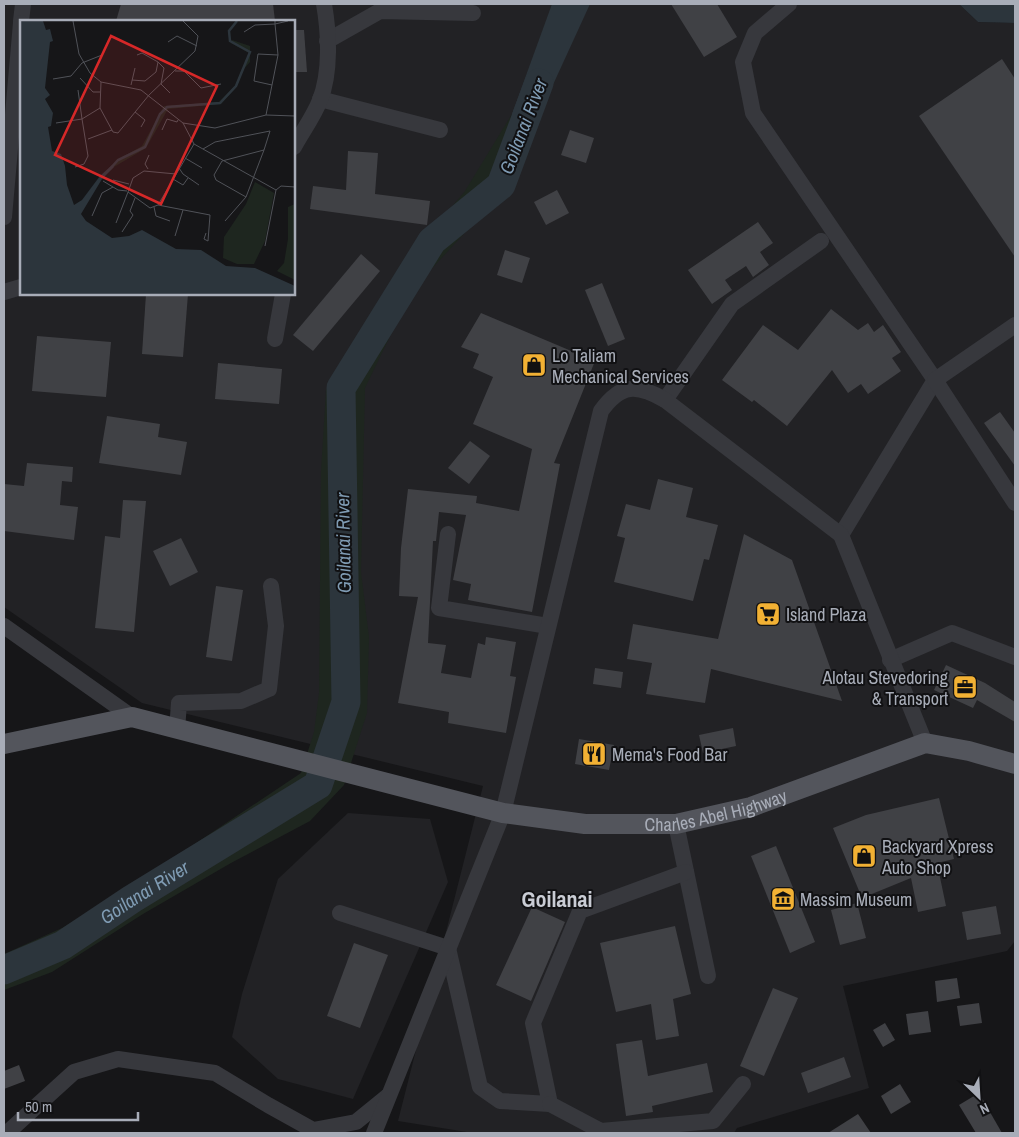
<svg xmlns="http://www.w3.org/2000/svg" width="1019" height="1137" viewBox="0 0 1019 1137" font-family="'Archivo Narrow',sans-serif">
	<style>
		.built { fill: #222225; fill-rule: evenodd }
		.green { fill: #1e261f }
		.water { fill: #2c353c }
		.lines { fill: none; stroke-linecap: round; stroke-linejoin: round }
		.river { stroke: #2c353c; stroke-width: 29 }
		.building { fill: #404145 }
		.minor { stroke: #37383d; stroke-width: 16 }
		.major { stroke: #53555c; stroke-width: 20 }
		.labels { text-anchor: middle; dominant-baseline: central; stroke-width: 4; stroke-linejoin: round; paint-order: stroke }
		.poi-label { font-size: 18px; fill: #a8adb8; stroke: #111113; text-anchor: start }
		.street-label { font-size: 18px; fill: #a8adb8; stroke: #111113 }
		.water-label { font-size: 19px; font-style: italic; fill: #7f9bb3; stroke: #111113 }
		.district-label { font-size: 22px; font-weight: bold; fill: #c9ccd4; stroke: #111113 }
		.inset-river { fill: none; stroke: #2c353c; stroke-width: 2.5 }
		.inset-road { fill: none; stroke: #505258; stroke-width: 1 }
		.view { fill: #d62828; fill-opacity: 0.15; stroke: #d62828; stroke-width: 2.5 }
		.inset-edge { fill: none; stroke: #a8adb8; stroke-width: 2.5 }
	</style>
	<rect width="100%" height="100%" fill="#161618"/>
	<g class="built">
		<path d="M4,4H959L978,22L1015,23V941L1007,951L843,986L869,1088L737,1128L734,1133H473L398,1121L483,786L142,703L4,607ZM21,21H294V294H21Z"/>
		<polygon points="348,813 430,819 448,882 353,1099 278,1079 232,1037 242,994 278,879"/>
	</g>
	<polygon class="green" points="512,114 535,124 533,135 510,184 413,289 365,388 361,572 369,637 367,713 344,785 310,821 231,863 143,914 52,972 4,990 4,954 62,928 135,884 301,773 314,732 319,693 321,471 326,390 409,258 465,191"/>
	<g class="water">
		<polygon points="552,4 590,4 535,124 512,114"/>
		<polygon points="959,4 1015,4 1015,23 978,22"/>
	</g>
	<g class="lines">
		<path class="river" id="s1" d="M4,970L63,945L132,899L318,785L346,702L341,388L432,241L501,185L539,83"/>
	</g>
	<g class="building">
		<polygon points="121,4 273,4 275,21 116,21"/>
		<polygon points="671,4 717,4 737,37 704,57"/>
		<polygon points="294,30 304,30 307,72 294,72"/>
		<polygon points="1002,59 1015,79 1015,257 919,116"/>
		<polygon points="570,130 594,138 586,163 561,155"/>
		<polygon points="348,151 378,153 375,194 430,201 427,225 310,209 313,186 346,190"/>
		<polygon points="557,190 569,213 546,225 534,202"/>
		<polygon points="758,222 773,243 760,252 769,265 753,277 746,266 725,280 732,290 712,304 688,270"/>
		<polygon points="505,250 530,258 522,283 497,275"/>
		<polygon points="361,254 380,271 313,351 293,335"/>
		<polygon points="602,283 625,339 608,346 585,290"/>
		<polygon points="146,294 188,294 183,357 142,354"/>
		<polygon points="831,309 858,330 868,323 874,332 883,325 901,352 892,358 901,371 868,394 861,384 848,393 832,370 787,426 754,400 752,402 722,380 763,325 798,350"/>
		<polygon points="481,313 595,361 554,463 560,464 532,612 468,600 471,584 453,580 466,515 439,512 436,541 433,541 428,643 446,645 441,673 471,678 478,643 485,645 486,637 516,642 510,676 516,677 506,733 448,723 449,712 398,703 418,597 399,596 401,548 408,489 477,496 476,503 519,511 532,449 473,424 493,377 473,368 479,354 461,347"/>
		<polygon points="37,336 111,342 106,397 32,391"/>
		<polygon points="218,363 282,369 279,404 215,399"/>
		<polygon points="1000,412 1015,433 1015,466 984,423"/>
		<polygon points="107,416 160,424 158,437 187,442 181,475 99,463"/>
		<polygon points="470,441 490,456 469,484 448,468"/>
		<polygon points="27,463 73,467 72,482 62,481 60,505 78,507 74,540 4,531 4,484 24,486"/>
		<polygon points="658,479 693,488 686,517 718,525 709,560 704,559 693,601 614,582 625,538 617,536 626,504 650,510"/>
		<polygon points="123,500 146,501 134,632 95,628 105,536 120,538"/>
		<polygon points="744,534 792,560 842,701 711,669 705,703 646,694 652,663 627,659 633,624 718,639"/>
		<polygon points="181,538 198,572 170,586 153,551"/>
		<polygon points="216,586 243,590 232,661 206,657"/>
		<polygon points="946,665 985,683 1015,702 1015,722 977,700 973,708 934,690"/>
		<polygon points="595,668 623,672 621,688 593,684"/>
		<polygon points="733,728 736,746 703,753 699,735"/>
		<polygon points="579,739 614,745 609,770 575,764"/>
		<polygon points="939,798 954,859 937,863 946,906 918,912 911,878 862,898 833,828 866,815"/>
		<polygon points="776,846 815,942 790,953 751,856"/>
		<polygon points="857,903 866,938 840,945 831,910"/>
		<polygon points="996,906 1001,934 967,940 962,912"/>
		<polygon points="532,907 565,922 531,1001 496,985"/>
		<polygon points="675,926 691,994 673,999 679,1036 656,1040 651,1004 616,1012 600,943"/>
		<polygon points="354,943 388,955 360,1028 327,1016"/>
		<polygon points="957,978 960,998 937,1002 935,981"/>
		<polygon points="773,988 798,998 764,1076 740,1066"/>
		<polygon points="979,1003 982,1023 960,1026 957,1006"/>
		<polygon points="928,1011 931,1032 909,1035 906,1014"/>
		<polygon points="885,1023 895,1040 883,1047 873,1030"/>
		<polygon points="642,1040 648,1076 707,1063 713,1092 652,1106 653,1112 626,1116 616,1044"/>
		<polygon points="844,1057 851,1077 808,1093 801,1073"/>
		<polygon points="19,1065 25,1081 4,1089 4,1071"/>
		<polygon points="900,1084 911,1102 891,1114 881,1096"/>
		<polygon points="979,1093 1002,1133 976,1133 959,1105"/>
		<polygon points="858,1114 871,1133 828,1133"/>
	</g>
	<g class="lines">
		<g class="minor">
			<polyline points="789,4 755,33 743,62 753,113 935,380 841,535"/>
			<polyline points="21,21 23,4"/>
			<polyline points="327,41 380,11 473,13"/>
			<polyline points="320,99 440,130"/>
			<path d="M294,147C302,132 314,116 320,100C331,72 329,33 324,4"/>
			<polyline points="4,217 21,23"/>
			<polyline points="4,292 21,287"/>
			<polyline points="1015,325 935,380 1015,503"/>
			<polyline points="275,339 283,294"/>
			<polyline points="665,400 732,304 821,241"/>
			<polyline points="448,534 439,608 548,626"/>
			<polyline points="4,626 132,717"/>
			<polyline points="890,660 952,633 1015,657"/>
			<polyline points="177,730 179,703 241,701 269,689 276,626 271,586"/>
			<polyline points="676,824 708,976"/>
			<polyline points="340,913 448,948 480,1087 500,1101 550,1104 533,1023 580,911 686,872"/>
			<polyline points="550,1104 601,1131 713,1121 743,1084"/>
			<polyline points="7,1133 74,1072 118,1059 215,1073 268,1105 313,1130 356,1122 388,1096"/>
			<path d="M374,1133L503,813L601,411C621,383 637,384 665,400L841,535L925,743"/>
		</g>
		<path class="major" id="s2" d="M4,744L132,717L503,813L585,824H676L751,807L925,743L969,751L1015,764"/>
	</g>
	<defs>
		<symbol id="shop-square" viewBox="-11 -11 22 22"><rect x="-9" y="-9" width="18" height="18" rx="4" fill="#f2b134" stroke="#111113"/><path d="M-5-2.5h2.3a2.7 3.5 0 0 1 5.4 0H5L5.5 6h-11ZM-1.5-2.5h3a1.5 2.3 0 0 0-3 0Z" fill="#111"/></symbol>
		<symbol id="supermarket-square" viewBox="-11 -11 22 22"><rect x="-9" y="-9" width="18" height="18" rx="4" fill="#f2b134" stroke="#111113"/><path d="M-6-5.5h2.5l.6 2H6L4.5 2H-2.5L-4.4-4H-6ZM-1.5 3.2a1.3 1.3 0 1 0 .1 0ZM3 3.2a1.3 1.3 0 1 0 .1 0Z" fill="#111"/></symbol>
		<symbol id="office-square" viewBox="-11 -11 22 22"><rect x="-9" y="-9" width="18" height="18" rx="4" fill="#f2b134" stroke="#111113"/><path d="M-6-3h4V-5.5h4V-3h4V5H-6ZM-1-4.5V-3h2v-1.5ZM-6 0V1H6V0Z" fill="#111"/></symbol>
		<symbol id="restaurant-square" viewBox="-11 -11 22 22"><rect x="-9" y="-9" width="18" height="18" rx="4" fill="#f2b134" stroke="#111113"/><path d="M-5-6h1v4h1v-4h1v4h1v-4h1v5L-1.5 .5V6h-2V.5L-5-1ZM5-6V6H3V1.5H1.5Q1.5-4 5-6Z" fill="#111"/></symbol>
		<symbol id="museum-square" viewBox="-11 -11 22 22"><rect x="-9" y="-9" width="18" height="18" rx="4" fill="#f2b134" stroke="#111113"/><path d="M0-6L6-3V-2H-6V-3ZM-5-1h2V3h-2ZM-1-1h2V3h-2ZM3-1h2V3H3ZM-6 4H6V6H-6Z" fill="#111"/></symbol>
	</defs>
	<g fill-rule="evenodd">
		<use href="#shop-square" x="520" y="351" width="28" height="28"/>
		<use href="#supermarket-square" x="754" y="600" width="28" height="28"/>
		<use href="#office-square" x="951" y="673" width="28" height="28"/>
		<use href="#restaurant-square" x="580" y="740" width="28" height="28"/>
		<use href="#shop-square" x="850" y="842" width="28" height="28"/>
		<use href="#museum-square" x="769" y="885" width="28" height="28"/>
	</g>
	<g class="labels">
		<g class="poi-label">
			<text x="552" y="355">Lo Taliam<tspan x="552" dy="21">Mechanical Services</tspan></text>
			<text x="786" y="614">Island Plaza</text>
			<text x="948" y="677" text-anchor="end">Alotau Stevedoring<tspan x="948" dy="21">&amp; Transport</tspan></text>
			<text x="612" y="754">Mema's Food Bar</text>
			<text x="882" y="846">Backyard Xpress<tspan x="882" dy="21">Auto Shop</tspan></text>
			<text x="800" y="899">Massim Museum</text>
		</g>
		<g class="street-label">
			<text stroke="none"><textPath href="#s2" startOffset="729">Charles Abel Highway</textPath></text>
		</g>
		<g class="water-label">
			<text transform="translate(523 126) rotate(-69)">Goilanai River</text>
			<text transform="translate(343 543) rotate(-91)">Goilanai River</text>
			<text stroke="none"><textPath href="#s1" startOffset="161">Goilanai River</textPath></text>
		</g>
		<g class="district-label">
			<text x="557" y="899">Goilanai</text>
		</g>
	</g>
	<g transform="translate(20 20)">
		<rect width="275" height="275" fill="#161618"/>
		<path d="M212,20L230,26V42L222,51L217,66L201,84L148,89L126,128L94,147L92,145L97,140L122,126L144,86L199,82L215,66L229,33L211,23ZM235,162L254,173L245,221L234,244H217L203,238L204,217L226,184ZM275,184V260L257,251L264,243L268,219V187Z" fill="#1e261f"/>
		<path d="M0,1H23L26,10L30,9L33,21L30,22L25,68L30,75L25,79L33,93L31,106L28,107L32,131L41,134L45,146L47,165L54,185L62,180L80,156L92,145L94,147L82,159L61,194L66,201L92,218L109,216L122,210L156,229L181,230L206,246L235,248L275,266V274H0Z" fill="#2c353c"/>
		<path class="inset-river" d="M90,149L98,140L125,127L140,94L147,87L200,83L216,66L230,32L210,21L209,11L217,1"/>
		<path class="inset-road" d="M53,1L59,34L70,53L81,62L121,70L163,103L195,108L246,95L275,96M255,1V4L268,1M224,12L235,5L255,4L258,35L246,95M148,22L157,16L177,26M117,35L122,33L138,42M155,51H164L181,68L201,64M60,58L73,72H80M33,59L51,56L62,43L82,35M112,60L125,61L136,52L138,42L144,48L141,64L150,73M81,62L80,88L93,112L98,113L129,75L175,31L178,16L163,1M111,65L115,48M252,65L234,61L238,34L258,35M115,92L125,100L121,107M36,103L62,99L58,70M142,110L147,99L157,102L158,100M68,119L92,110M174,124L256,170L245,226M183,129L195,122L250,111L244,130L226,177L196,160L194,155L202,141L244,130M165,138L182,148M55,147L64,144L68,136L62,99L80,88M159,148L163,154L179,165M128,149L125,144L129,135M156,154L124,151L113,158L108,172L130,188L138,185L174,124L163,103M153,159L163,165L168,158M93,160L109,164M83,161L98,170L107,171M256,170L261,166L275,167M138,185L190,195L188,221L184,219L186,213M134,187L136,196L150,201M72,196L82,173L93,167M205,201L226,177M96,203L108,172M102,212L113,195L110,191L115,178M155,216L163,190"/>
		<path class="view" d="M91,16L197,66L141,184L35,135Z"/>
		<rect width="275" height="275" class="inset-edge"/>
	</g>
	<rect width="1019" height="1137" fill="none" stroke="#a8adb8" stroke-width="10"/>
	<g transform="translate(979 1097) rotate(155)" stroke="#111113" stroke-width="4" paint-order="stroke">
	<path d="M0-4L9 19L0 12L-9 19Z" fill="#a8adb8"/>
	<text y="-8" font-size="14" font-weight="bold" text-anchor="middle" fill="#a8adb8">N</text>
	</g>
	<path d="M18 1112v8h120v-8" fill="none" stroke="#a8adb8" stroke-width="2.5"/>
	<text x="25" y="1112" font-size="15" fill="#a8adb8" stroke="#111113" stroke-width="4" paint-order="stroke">50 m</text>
</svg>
